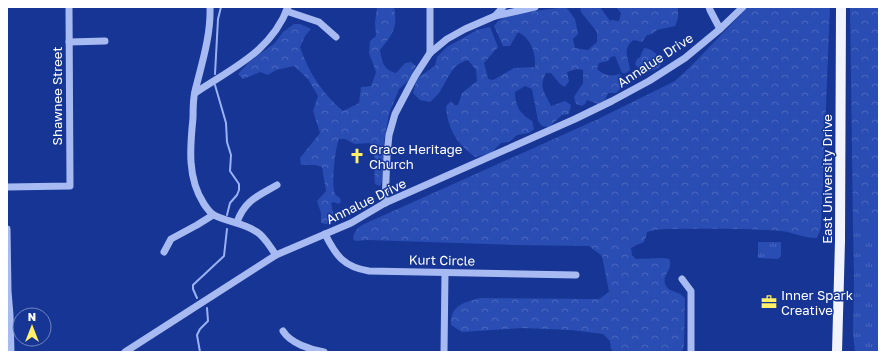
<svg xmlns="http://www.w3.org/2000/svg" width="886" height="359" viewBox="0 0 886 359" font-family="'Golos Text',sans-serif">
	<style>
		.forest { fill: url(#forest-crowns) }
		.park { fill: url(#park-tufts) }
		.lines { fill: none; stroke-linecap: round; stroke-linejoin: round }
		.stream { stroke: #9ab2f4; stroke-width: 2 }
		.minor { stroke: #a7baf1; stroke-width: 7 }
		.major { stroke: #f1f4ff; stroke-width: 10 }
		.labels { text-anchor: middle; dominant-baseline: central; stroke-width: 3; stroke-linejoin: round; paint-order: stroke }
		.street-label { font-size: 13px; fill: #fff; stroke: #163595 }
		.poi-label { font-size: 13px; fill: #fff; stroke: #163595; text-anchor: start }
	</style>
	<defs>
		<pattern id="forest-crowns" width="20" height="18" patternUnits="userSpaceOnUse"><rect width="20" height="18" fill="#2a4db4"/><path d="M2 6a3 3 0 1 1 6 0M12 15a3 3 0 1 1 6 0" fill="none" stroke="#4a68bf"/></pattern>
		<pattern id="park-tufts" width="24" height="20" patternUnits="userSpaceOnUse"><rect width="24" height="20" fill="#2a4db4"/><path d="M3 7l-1-3M5 7V3M7 7l1-3M15 17l-1-3M17 17v-4M19 17l1-3" fill="none" stroke="#4a68bf"/></pattern>
	</defs>
	<rect width="100%" height="100%" fill="#163595"/>
	<g class="forest">
		<path d="M377,7H394C398,27 393,34 380,50C382,61 383,70 396,73L405,63L411,62L416,66L408,81L399,89L389,114L384,142L382,182L380,186L375,184C373,171 378,155 370,143L355,144L345,139H339C335,148 332,182 334,191C335,195 337,196 340,198L341,202L338,204L334,202L331,203L334,218L331,225L321,223V213L317,201L326,191L322,167L315,165H301L300,158L320,133L313,111L318,96L308,79L294,66L276,70L268,75L260,72L243,79L238,74L250,61L275,43L283,32L294,24H300L311,29L305,36L300,47C309,73 322,93 343,111L359,103L361,87L371,86L376,72L369,53L370,41L376,36L375,23Z"/>
		<path d="M566,7L575,19L578,34L573,39L575,48L588,50L597,42V32L581,12L580,7H600L610,21L612,20L619,21L621,13L616,7H678V18L675,26L657,30L652,34L647,35L642,42L634,40C621,48 629,59 630,70L626,73H622L615,56L611,57L608,61L599,63L597,69C604,75 610,77 620,74L622,80L620,83V89L616,93H608L605,100L598,104L587,100L585,104L582,106L576,104L574,97L583,83V70L577,69L567,72L569,81L565,87L560,84L551,73H546C538,88 545,92 551,106L565,101L571,105L569,114L562,115L549,127L542,126L538,121L532,89L525,86L515,92C515,106 520,114 532,121L534,129L529,133L517,135L509,142L501,143L491,153L475,157C457,144 447,128 446,106L451,101L454,105H458L462,93L477,81L476,70L468,60C452,64 449,77 441,90C439,94 434,98 430,102L420,100L413,93L417,78L435,66L437,57L447,47L477,30L490,27L498,47L484,63L488,79L493,80L514,68L535,67C536,53 531,38 518,32L510,46H503L494,26L498,21L511,14Z"/>
		<path d="M748,7H830L821,228L817,238C807,239 792,232 781,231C743,228 704,229 666,229L655,230L647,232C644,248 642,240 631,248L632,255L636,259L664,258L669,259C674,269 662,274 665,284C669,294 681,290 685,299L684,345L682,352H614L611,349L610,341L603,334L571,330L522,328L462,332L451,325C450,305 464,303 479,298L599,299L609,292L602,256L589,246L514,245L367,240L356,241L353,239C354,232 356,229 362,225L596,120L675,81L692,65Z"/>
		<polygon points="850,7 879,7 879,227 853,227"/>
		<path d="M644,48C653,49 657,54 661,61L660,67L654,70L642,72L635,64L637,59L640,57Z"/>
	</g>
	<g class="park">
		<polygon points="853,227 879,227 879,352 855,352 853,333 854,278"/>
		<polygon points="758,242 781,242 781,256 778,259 758,258"/>
	</g>
	<g class="lines">
		<g class="stream">
			<polyline points="215,74 218,19 221,7"/>
			<polyline points="215,85 226,123 227,142 231,155 230,171 239,184 239,190 237,195 230,203 227,215"/>
			<polyline points="197,298 193,289 193,285 224,256 227,229"/>
			<polyline points="200,352 197,335 200,329 208,321 207,308"/>
		</g>
		<g class="minor">
			<path d="M210,7C211,35 202,63 195,91C193,99 193,109 193,118C190,147 187,178 204,204C206,207 210,213 214,215C227,222 244,223 257,232C265,237 270,247 276,255"/>
			<polyline points="430,7 430,53"/>
			<polyline points="709,7 710,10 720,29"/>
			<polyline points="286,11 319,22 336,37"/>
			<polyline points="495,16 535,7"/>
			<polyline points="69,42 105,41"/>
			<path d="M195,93C232,68 271,52 288,7"/>
			<polyline points="7,187 70,186 69,7"/>
			<polyline points="385,203 387,155 389,135 395,114 415,76 430,53 447,39 465,29 495,16 503,7"/>
			<path d="M237,222C245,200 258,196 277,185"/>
			<polyline points="7,229 8,291 10,315 11,352"/>
			<path d="M325,234C336,256 344,267 369,271L576,275"/>
			<polyline points="164,252 171,239 197,225 213,215"/>
			<polyline points="682,279 691,291 691,352"/>
			<path d="M283,331C290,343 311,350 324,352"/>
			<polyline points="125,352 276,255 351,223 385,203 575,119 612,101 649,81 685,58 720,29 743,7"/>
			<polyline points="444,352 445,273"/>
		</g>
		<polyline class="major" points="837,352 840,241 841,7"/>
	</g>
	<defs>
		<symbol id="church-bare" viewBox="-9 -9 18 18"><path d="M-1.2-6h2.4v3.5h3.3v2.4h-3.3V6h-2.4V-.1h-3.3v-2.4h3.3Z" fill="#fff067" stroke="#163595" stroke-width="2.5" paint-order="stroke"/></symbol>
		<symbol id="office-bare" viewBox="-9 -9 18 18"><path d="M-6-3h4V-5.5h4V-3h4V5H-6ZM-1-4.5V-3h2v-1.5ZM-6 0V1H6V0Z" fill="#fff067" stroke="#163595" stroke-width="2.5" paint-order="stroke"/></symbol>
	</defs>
	<g fill-rule="evenodd">
		<use href="#church-bare" x="346" y="145" width="22" height="22"/>
		<use href="#office-bare" x="758" y="291" width="22" height="22"/>
	</g>
	<g class="labels">
		<g class="street-label">
			<text transform="translate(655 60) rotate(-33)">Annalue Drive</text>
			<text transform="translate(57 96) rotate(-90)">Shawnee Street</text>
			<text transform="translate(827 179) rotate(-90)">East University Drive</text>
			<text transform="translate(366 201) rotate(-26)">Annalue Drive</text>
			<text transform="translate(442 260) rotate(1)">Kurt Circle</text>
		</g>
		<g class="poi-label">
			<text x="369" y="149">Grace Heritage<tspan x="369" dy="15">Church</tspan></text>
			<text x="781" y="295">Inner Spark<tspan x="781" dy="15">Creative</tspan></text>
		</g>
	</g>
	<rect width="886" height="359" fill="none" stroke="#ffffff" stroke-width="16"/>
	<g transform="translate(32 327)"><circle r="19" fill="#163595" stroke="#7386bf"/>
	<path d="M0-3L7 15L0 10L-7 15Z" fill="#fff067"/>
	<text y="-6" font-size="11" font-weight="bold" text-anchor="middle" fill="#ffffff">N</text>
	</g>
</svg>
